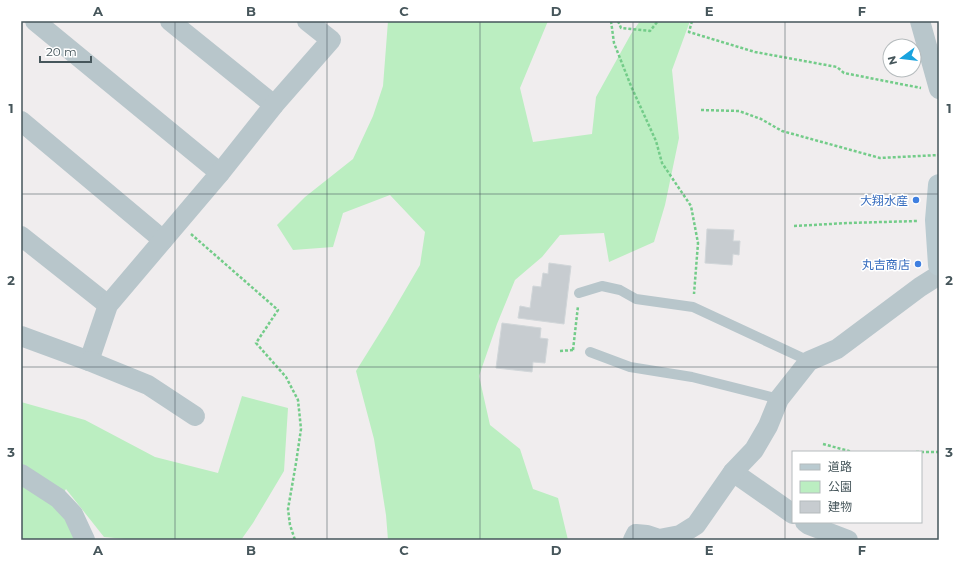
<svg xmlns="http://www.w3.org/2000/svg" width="960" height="561" viewBox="0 0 960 561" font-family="Montserrat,'Noto Sans JP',sans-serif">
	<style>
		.green { fill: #bbeec1 }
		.building { fill: #c7ccd0; stroke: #d1d6d9 }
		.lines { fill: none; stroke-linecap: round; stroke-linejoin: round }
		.path { stroke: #73cc89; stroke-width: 2.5; stroke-dasharray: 3 2; stroke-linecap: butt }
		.lane { stroke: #b8c6cb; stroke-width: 10 }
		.street { stroke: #b8c6cb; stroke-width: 20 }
		.secondary { stroke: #b9cad0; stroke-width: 22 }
		.grid { fill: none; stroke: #46565b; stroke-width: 1; stroke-opacity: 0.55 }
		.shop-dot { fill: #3f7fe0; stroke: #fff; stroke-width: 1.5 }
		.labels { text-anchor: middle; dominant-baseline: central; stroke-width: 3; stroke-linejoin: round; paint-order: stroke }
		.shop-label { font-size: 12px; fill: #366cbe; stroke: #fff; text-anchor: end }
		.neatline { fill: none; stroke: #46565b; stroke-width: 1.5 }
		.grid-label { font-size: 13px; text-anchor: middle; font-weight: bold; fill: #46565b }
	</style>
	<rect width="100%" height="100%" fill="#f0edee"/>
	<g class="green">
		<polygon points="388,21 548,21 520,88 533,142 592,134 596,97 631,34 640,21 690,21 672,70 679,138 665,205 654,242 609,262 604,233 560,235 542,257 515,280 497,324 479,376 490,425 520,449 533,489 558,498 568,540 388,540 386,515 374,439 356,371 386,323 420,265 425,232 390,195 343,213 333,247 293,250 277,225 305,197 353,159 373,116 383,86"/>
		<polygon points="242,396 288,408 284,471 253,523 241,540 136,540 104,537 66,489 60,499 77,540 21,540 21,402 85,420 155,457 218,473"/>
	</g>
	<g class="building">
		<polygon points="707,229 734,230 733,241 740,241 739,255 733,254 732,265 705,263"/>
		<polygon points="549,263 571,266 564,324 518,318 520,306 530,308 533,286 541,287 543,273 548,274"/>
		<polygon points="502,323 541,328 540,338 548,339 545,363 533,362 532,372 496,368"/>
	</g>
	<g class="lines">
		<g class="path">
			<polyline points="611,21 614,43 631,86 656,141 662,163 691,206 698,243 694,294"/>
			<polyline points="618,21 621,28 650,31 658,21"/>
			<polyline points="692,21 689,32 755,52 837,67 844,73 921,88"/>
			<polyline points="701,110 739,111 761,119 782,131 880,158 939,155"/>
			<polyline points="794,226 848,223 918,221"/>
			<polyline points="191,234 278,310 256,343 286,377 298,400 301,429 296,463 288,509 290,525 295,540"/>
			<polyline points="573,350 578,306"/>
			<polyline points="560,351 573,350"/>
			<polyline points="823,444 849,451 849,452"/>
			<polyline points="916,452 939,452"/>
		</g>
		<g class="lane">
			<polyline points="579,293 602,286 620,290 636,299 693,307 809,361"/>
			<polyline points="590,352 630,367 692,377 779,399"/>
		</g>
		<g class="street">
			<polyline points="35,21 220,173"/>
			<polyline points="170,21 274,105"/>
			<polyline points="920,21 939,89"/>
			<polyline points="21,121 163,240"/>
			<polyline points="21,236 108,305"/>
			<polyline points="21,336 89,361 108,305 220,173 274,105 331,40 307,21"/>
			<polyline points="89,361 148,385 195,416"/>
			<polyline points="733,472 793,514"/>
			<polyline points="21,474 58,498 73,514 85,540"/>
			<polyline points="805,522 809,525 848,540"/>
			<polyline points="633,540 636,534 647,535 659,539 680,535 696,525 733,472 754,450 768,426 779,399 809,361 837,349 920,287 939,275"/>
		</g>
		<polyline class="secondary" points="939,185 936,220 939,265"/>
	</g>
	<path class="grid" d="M175,21V540M327,21V540M480,21V540M633,21V540M785,21V540M21,194H939M21,367H939"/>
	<g class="shop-dot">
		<circle cx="916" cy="200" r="4"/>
		<circle cx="918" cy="264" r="4"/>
	</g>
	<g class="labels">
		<g class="shop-label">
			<text x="908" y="200">大翔水産</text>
			<text x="910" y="264">丸吉商店</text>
		</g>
	</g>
	<rect width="960" height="561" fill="none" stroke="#ffffff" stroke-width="44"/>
	<rect x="792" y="451" width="130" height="72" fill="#ffffff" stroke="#b5bbbd"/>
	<rect x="800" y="464" width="20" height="6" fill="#b9cad0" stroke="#b5bbbd"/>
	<text x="828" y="471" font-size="12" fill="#46565b">道路</text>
	<rect x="800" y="481" width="20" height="12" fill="#bbeec1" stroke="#b5bbbd"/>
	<text x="828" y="491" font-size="12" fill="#46565b">公園</text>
	<rect x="800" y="501" width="20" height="12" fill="#c7ccd0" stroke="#b5bbbd"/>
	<text x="828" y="511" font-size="12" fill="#46565b">建物</text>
	<g transform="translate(902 58) rotate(255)"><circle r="19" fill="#ffffff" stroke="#b5bbbd"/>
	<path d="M0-3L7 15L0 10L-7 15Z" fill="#19a3de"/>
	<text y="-6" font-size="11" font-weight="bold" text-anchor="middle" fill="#46565b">N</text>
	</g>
	<path d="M40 56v6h51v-6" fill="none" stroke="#46565b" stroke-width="2"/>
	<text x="46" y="56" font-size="12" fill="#46565b" stroke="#ffffff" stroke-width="3" paint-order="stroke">20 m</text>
	<rect x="22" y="22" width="916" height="517" class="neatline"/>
	<g class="grid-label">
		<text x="98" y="16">A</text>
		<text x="251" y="16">B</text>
		<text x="404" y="16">C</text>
		<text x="556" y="16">D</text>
		<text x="709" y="16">E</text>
		<text x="862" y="16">F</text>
		<text x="11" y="113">1</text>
		<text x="949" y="113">1</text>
		<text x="11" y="285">2</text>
		<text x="949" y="285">2</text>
		<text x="11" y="457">3</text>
		<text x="949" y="457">3</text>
		<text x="98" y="555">A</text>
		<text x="251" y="555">B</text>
		<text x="404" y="555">C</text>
		<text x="556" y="555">D</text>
		<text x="709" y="555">E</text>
		<text x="862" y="555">F</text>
	</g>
</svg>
